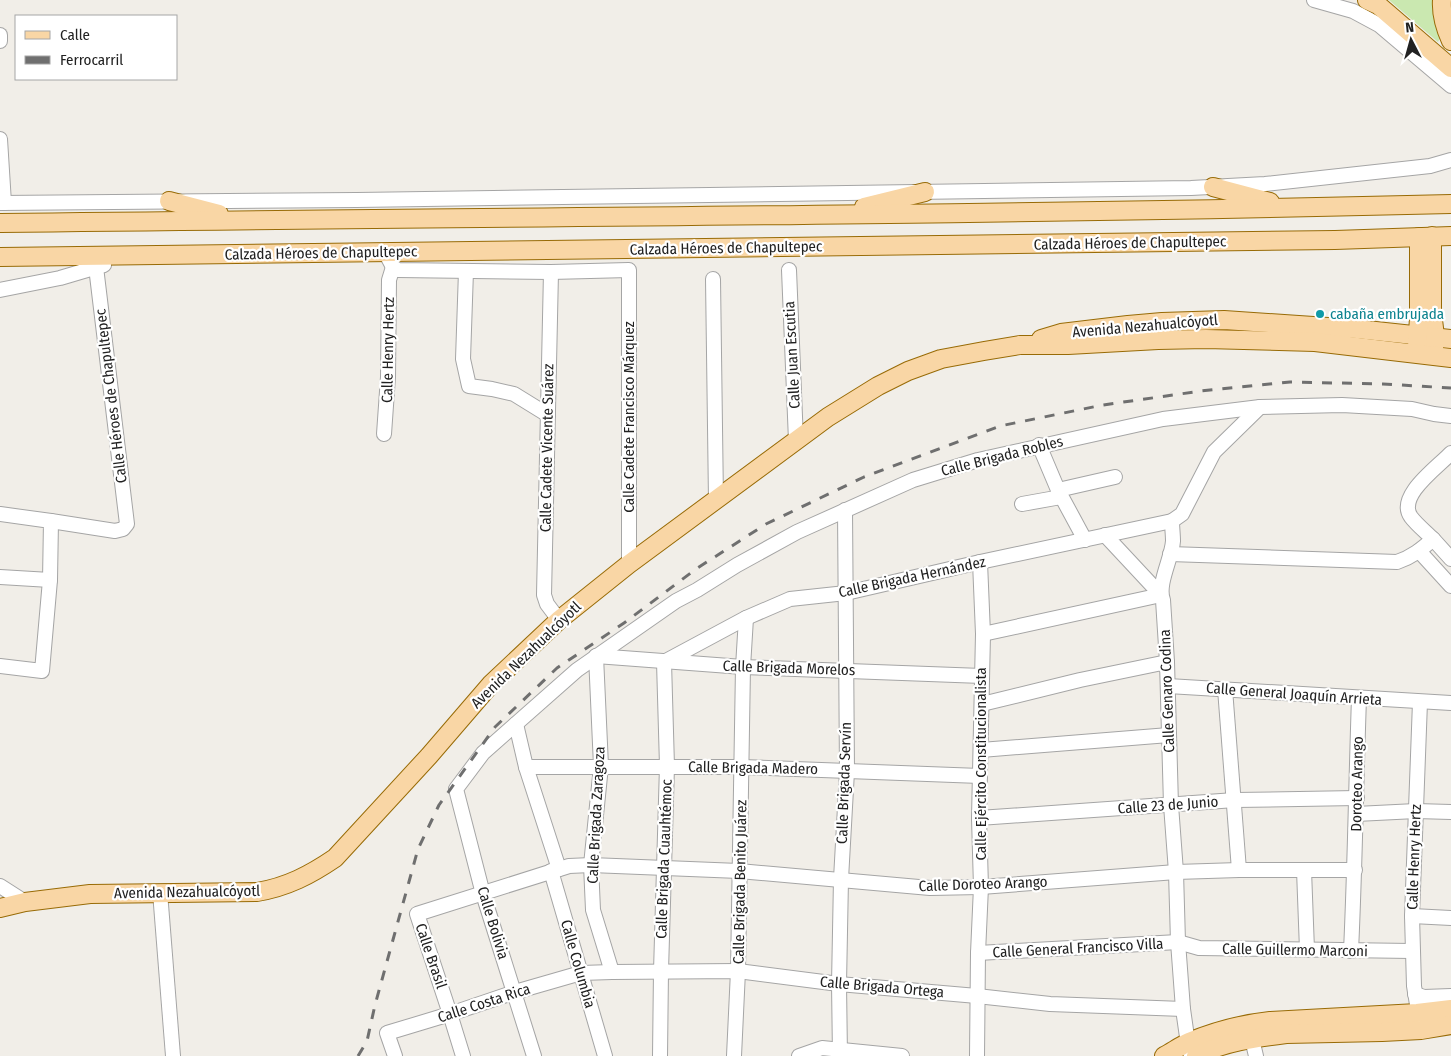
<svg xmlns="http://www.w3.org/2000/svg" width="1451" height="1056" viewBox="0 0 1451 1056" font-family="'Fira Sans Condensed',sans-serif">
	<style>
		.grass { fill: #cae8b0 }
		.lines { fill: none; stroke-linecap: round; stroke-linejoin: round }
		.minor-casing { stroke: #a5a5a5; stroke-width: 16 }
		.major-casing { stroke: #986b06; stroke-width: 20 }
		.minor { stroke: #fff; stroke-width: 14 }
		.major { stroke: #f9d6a5; stroke-width: 18 }
		.rail { stroke: #6f6f6f; stroke-width: 3; stroke-dasharray: 10 10; stroke-linecap: butt }
		.culture-dot { fill: #0f9aa8; stroke: #fff; stroke-width: 2 }
		.labels { text-anchor: middle; dominant-baseline: central; stroke-width: 4.5; stroke-linejoin: round; paint-order: stroke }
		.street-label { font-size: 15px; fill: #212121; stroke: #fff }
		.culture-label { font-size: 15px; fill: #0d838f; stroke: #fff; text-anchor: start }
	</style>
	<rect width="100%" height="100%" fill="#f1eee8"/>
	<polygon class="grass" points="1389,0 1437,0 1442,38 1440,38 1438,42"/>
	<g class="lines">
		<defs>
			<g id="minor">
				<polyline points="1314,0 1353,11 1379,25 1451,86"/>
				<polyline points="0,35 0,41"/>
				<polyline points="0,139 4,203"/>
				<polyline points="0,203 357,200 1191,188 1265,184 1430,166 1451,160"/>
				<polyline points="385,252 393,267 398,270 551,272 629,270 629,564"/>
				<polyline points="789,270 796,441"/>
				<polyline points="466,271 463,359 469,386 492,389 514,394 548,415"/>
				<polyline points="551,272 544,595 547,604 559,620"/>
				<polyline points="713,279 716,501"/>
				<polyline points="0,290 60,278 104,265"/>
				<polyline points="384,434 388,377 389,280 393,267"/>
				<polyline points="1039,445 1058,490 1085,540"/>
				<polyline points="1058,490 1115,477"/>
				<polyline points="1022,504 1061,497"/>
				<polyline points="0,514 51,521 50,580 42,671 0,666"/>
				<polyline points="51,521 115,531 123,529 127,524 96,267"/>
				<polyline points="1105,535 1161,595"/>
				<polyline points="1433,539 1451,559"/>
				<polyline points="1419,551 1451,586"/>
				<path d="M1170,554L1397,562C1412,557 1422,549 1433,539C1426,532 1417,525 1411,517C1396,496 1438,467 1451,453"/>
				<polyline points="0,577 50,580"/>
				<polyline points="983,634 1161,595"/>
				<polyline points="596,656 743,667 982,676"/>
				<polyline points="596,656 601,766 591,865 593,910 612,972"/>
				<polyline points="1168,686 1451,703"/>
				<polyline points="1225,689 1239,870"/>
				<polyline points="982,704 1080,680 1167,662"/>
				<polyline points="516,724 526,767 559,869"/>
				<polyline points="981,750 1169,735"/>
				<polyline points="526,767 742,767 980,776"/>
				<polyline points="1356,814 1416,811 1451,812"/>
				<polyline points="979,818 1235,800 1357,798"/>
				<polyline points="1304,870 1307,950"/>
				<polyline points="551,871 605,1056"/>
				<polyline points="0,886 25,902"/>
				<polyline points="160,892 173,1056"/>
				<polyline points="1412,916 1451,918"/>
				<path d="M1351,951C1355,867 1356,783 1359,698"/>
				<polyline points="978,953 1178,942 1199,948 1412,951"/>
				<polyline points="1415,994 1424,997 1451,996"/>
				<polyline points="1420,1023 1414,986 1412,916 1420,702"/>
				<polyline points="1252,1039 1256,1056"/>
				<path d="M1189,1051L1183,1009L1178,942L1176,872L1171,805L1167,662L1163,600C1157,584 1172,558 1173,541C1173,535 1172,527 1172,521L1182,514L1214,452L1260,407"/>
				<polyline points="395,1056 387,1033 450,1014 515,992 581,973 612,972 738,971 839,984 977,996 1050,1004 1183,1009"/>
				<polyline points="463,1056 450,1014 417,914 569,866 591,865 739,871 930,888 981,887 1176,872 1239,870 1355,870"/>
				<polyline points="534,1056 483,894 456,789 483,753 577,670 676,601 697,590 737,565 797,532 913,480 978,460 1163,419 1260,407 1342,405 1412,409 1434,414 1451,416"/>
				<polyline points="660,1056 661,971 667,766 664,662 746,618 790,599 846,593 980,562 1172,521"/>
				<polyline points="734,1056 738,971 743,667 746,618"/>
				<polyline points="799,1056 822,1048 902,1056"/>
				<polyline points="840,1056 839,984 841,879 847,771 845,510"/>
				<polyline points="977,1056 978,953 981,887 979,818 983,634 980,562"/>
			</g>
			<g id="major">
				<polyline points="1367,0 1378,5 1451,68"/>
				<path d="M1442,0C1441,14 1445,28 1451,41"/>
				<polyline points="1213,187 1270,202"/>
				<polyline points="169,201 219,214"/>
				<polyline points="864,207 925,192"/>
				<path d="M0,223C484,217 967,216 1451,204"/>
				<polyline points="1432,236 1432,312 1435,336 1434,347"/>
				<polyline points="0,257 1335,240 1451,236"/>
				<polyline points="1041,339 1061,333 1128,325 1162,322 1224,320 1357,329 1451,339"/>
				<polyline points="1417,347 1419,318 1419,237"/>
				<path d="M0,908L25,902L90,894L257,892C287,887 310,875 335,858L429,756L491,684L559,620L629,564L828,417L878,386L908,371L941,359L984,351L1020,345H1068L1158,340L1206,339L1315,342L1451,358"/>
				<path d="M1164,1056C1172,1052 1180,1046 1189,1042C1215,1031 1242,1024 1270,1021L1417,1013L1451,1009"/>
				<path d="M1196,1056C1224,1042 1255,1038 1286,1034L1382,1032L1421,1030L1451,1025"/>
			</g>
		</defs>
		<use href="#minor" class="minor-casing"/>
		<use href="#major" class="major-casing"/>
		<use href="#minor" class="minor"/>
		<use href="#major" class="major"/>
		<polyline class="rail" points="358,1056 367,1041 375,1005 418,849 439,805 495,727 557,668 624,623 696,569 766,524 864,477 1000,426 1103,405 1201,391 1290,382 1383,384 1451,388"/>
	</g>
	<circle class="culture-dot" cx="1320" cy="314" r="5"/>
	<g class="labels">
		<g class="street-label">
			<text transform="translate(1130 243) rotate(-1)">Calzada Héroes de Chapultepec</text>
			<text transform="translate(726 248) rotate(-1)">Calzada Héroes de Chapultepec</text>
			<text transform="translate(321 253) rotate(-1)">Calzada Héroes de Chapultepec</text>
			<text transform="translate(1145 326) rotate(-5)">Avenida Nezahualcóyotl</text>
			<text transform="translate(388 350) rotate(-89)">Calle Henry Hertz</text>
			<text transform="translate(792 355) rotate(-93)">Calle Juan Escutia</text>
			<text transform="translate(111 396) rotate(-97)">Calle Héroes de Chapultepec</text>
			<text transform="translate(629 417) rotate(-90)">Calle Cadete Francisco Márquez</text>
			<text transform="translate(547 448) rotate(-89)">Calle Cadete Vicente Suárez</text>
			<text transform="translate(1002 456) rotate(-14)">Calle Brigada Robles</text>
			<text transform="translate(912 577) rotate(-12)">Calle Brigada Hernández</text>
			<text transform="translate(526 655) rotate(-44)">Avenida Nezahualcóyotl</text>
			<text transform="translate(789 668) rotate(2)">Calle Brigada Morelos</text>
			<text transform="translate(1167 691) rotate(-92)">Calle Genaro Codina</text>
			<text transform="translate(1294 694) rotate(4)">Calle General Joaquín Arrieta</text>
			<text transform="translate(981 764) rotate(-90)">Calle Ejército Constitucionalista</text>
			<text transform="translate(753 768) rotate(1)">Calle Brigada Madero</text>
			<text transform="translate(844 783) rotate(-88)">Calle Brigada Servín</text>
			<text transform="translate(1357 784) rotate(-89)">Doroteo Arango</text>
			<text transform="translate(1168 805) rotate(-4)">Calle 23 de Junio</text>
			<text transform="translate(596 815) rotate(-87)">Calle Brigada Zaragoza</text>
			<text transform="translate(1414 857) rotate(-88)">Calle Henry Hertz</text>
			<text transform="translate(664 859) rotate(-88)">Calle Brigada Cuauhtémoc</text>
			<text transform="translate(740 882) rotate(-89)">Calle Brigada Benito Juárez</text>
			<text transform="translate(983 884) rotate(-2)">Calle Doroteo Arango</text>
			<text transform="translate(187 892) rotate(-1)">Avenida Nezahualcóyotl</text>
			<text transform="translate(493 923) rotate(73)">Calle Bolivia</text>
			<text transform="translate(1078 948) rotate(-3)">Calle General Francisco Villa</text>
			<text transform="translate(1295 950) rotate(1)">Calle Guillermo Marconi</text>
			<text transform="translate(431 956) rotate(71)">Calle Brasil</text>
			<text transform="translate(578 964) rotate(74)">Calle Columbia</text>
			<text transform="translate(882 987) rotate(5)">Calle Brigada Ortega</text>
			<text transform="translate(484 1003) rotate(-18)">Calle Costa Rica</text>
		</g>
		<g class="culture-label">
			<text x="1330" y="314">cabaña embrujada</text>
		</g>
	</g>
	<rect x="15" y="15" width="162" height="65" fill="#ffffff" stroke="#a6a6a6"/>
	<rect x="25" y="31" width="25" height="8" fill="#f9d6a5" stroke="#a6a6a6"/>
	<text x="60" y="40" font-size="15" fill="#212121">Calle</text>
	<rect x="25" y="56" width="25" height="8" fill="#6f6f6f" stroke="#a6a6a6"/>
	<text x="60" y="65" font-size="15" fill="#212121">Ferrocarril</text>
	<g transform="translate(1411 40) rotate(354)" stroke="#ffffff" stroke-width="4" paint-order="stroke">
	<path d="M0-4L9 19L0 12L-9 19Z" fill="#212121"/>
	<text y="-8" font-size="14" font-weight="bold" text-anchor="middle" fill="#212121">N</text>
	</g>
</svg>
